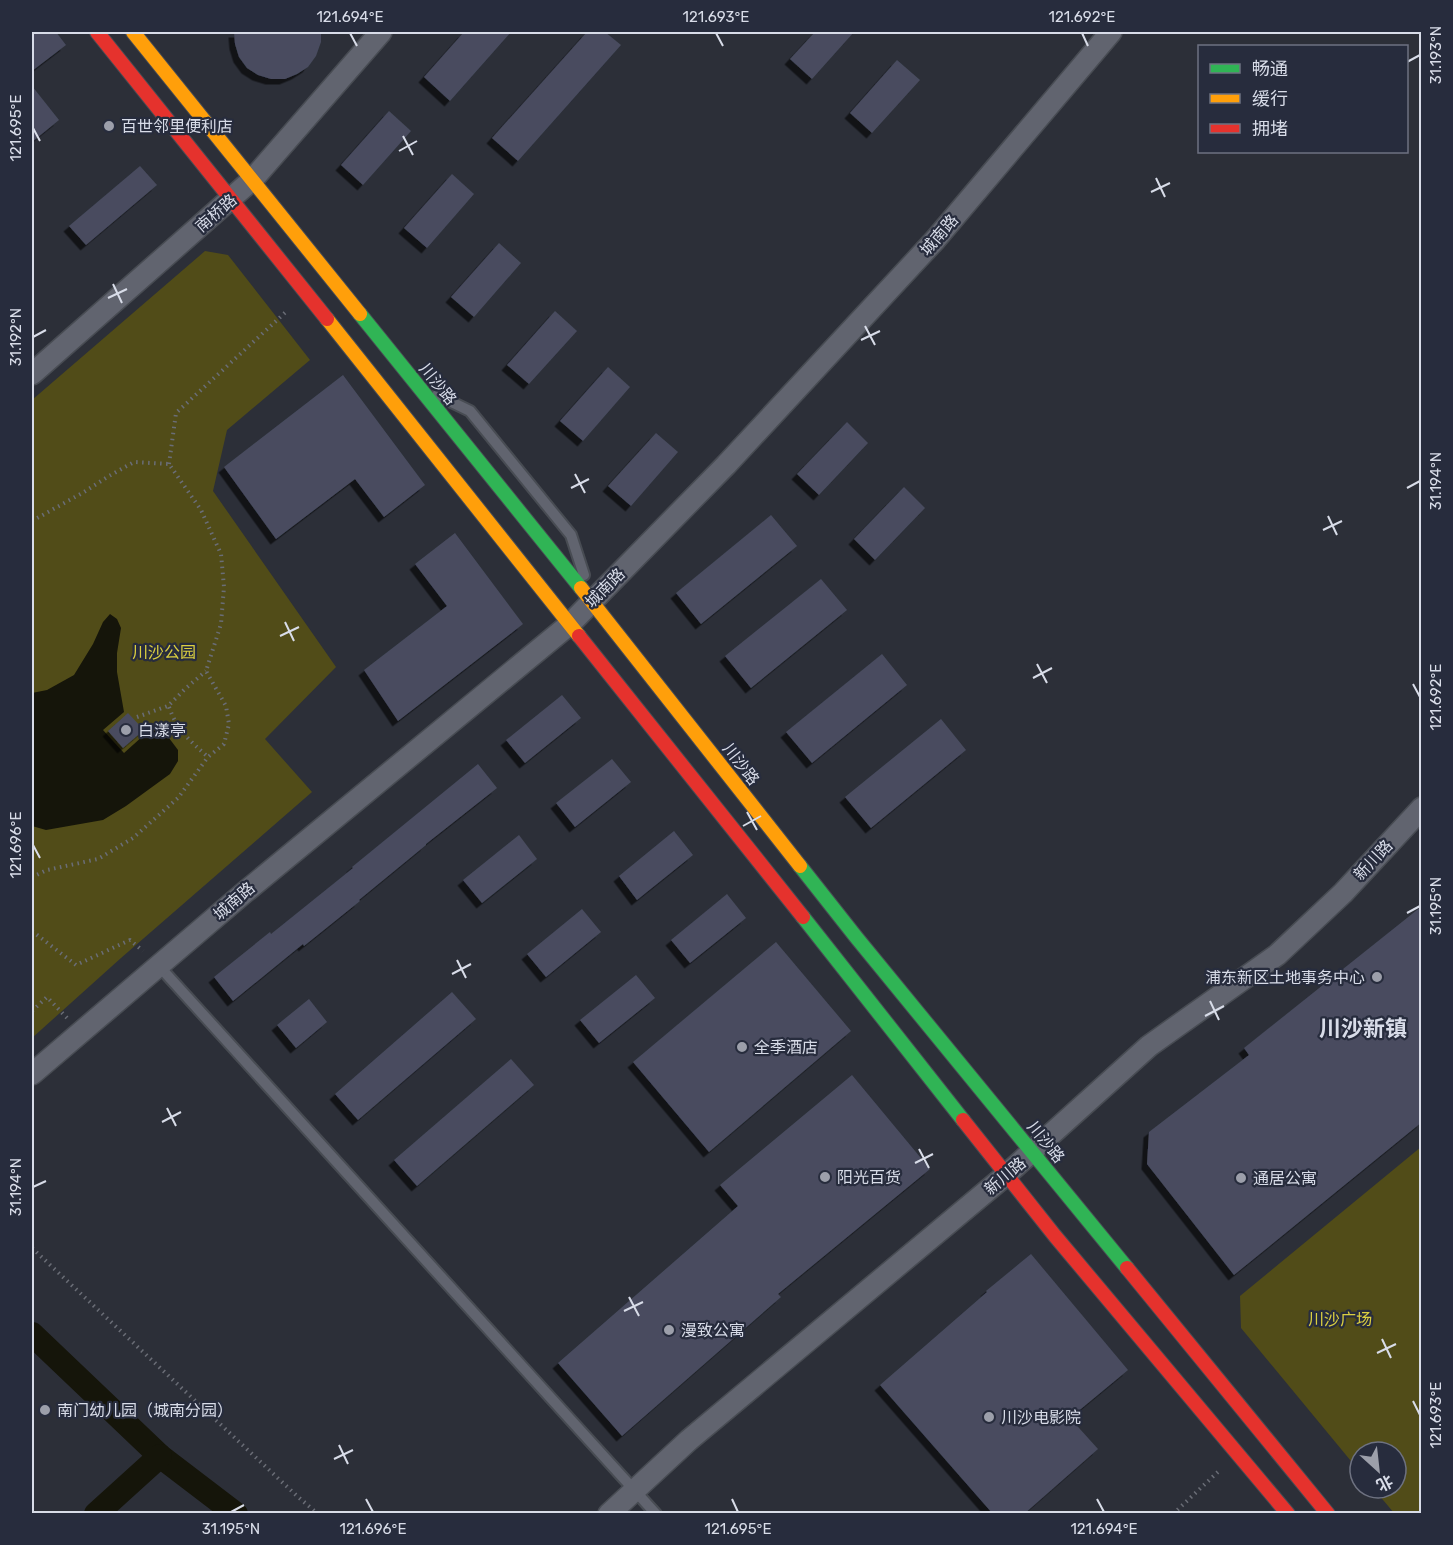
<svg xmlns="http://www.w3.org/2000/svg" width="1453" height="1545" viewBox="0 0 1453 1545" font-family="Rubik,'Noto Sans SC',sans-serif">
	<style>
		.green { fill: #514c18 }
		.water { fill: #15150a }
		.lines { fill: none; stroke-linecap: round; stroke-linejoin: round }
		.canal { stroke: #15150a; stroke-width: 24 }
		.building { fill: #484c5f; filter: url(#shadow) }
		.lane-casing { stroke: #484c53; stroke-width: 14 }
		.street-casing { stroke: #484c53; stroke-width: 24 }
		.fast-casing { stroke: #484c53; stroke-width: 16 }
		.slow-casing { stroke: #484c53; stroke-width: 16 }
		.jam-casing { stroke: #484c53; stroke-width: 16 }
		.path { stroke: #6a6d76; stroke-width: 4; stroke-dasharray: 1.5 4.5; stroke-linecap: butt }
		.lane { stroke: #61646f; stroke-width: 10 }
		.street { stroke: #61646f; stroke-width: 21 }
		.fast { stroke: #30b455; stroke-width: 14 }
		.slow { stroke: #ff9f0a; stroke-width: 14 }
		.jam { stroke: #e5322d; stroke-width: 14 }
		.ticks { fill: none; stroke: #d8dce8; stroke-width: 2 }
		.poi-dot { fill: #9c9faa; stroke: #272c3d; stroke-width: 2 }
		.labels { text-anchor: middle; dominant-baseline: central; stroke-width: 4.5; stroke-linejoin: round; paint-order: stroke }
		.poi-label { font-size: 16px; fill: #d8dce8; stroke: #272c3d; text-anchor: start }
		.street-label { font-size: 16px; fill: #d8dce8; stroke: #272c3d }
		.park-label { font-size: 16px; fill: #dbcf40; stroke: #272c3d }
		.district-label { font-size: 22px; font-weight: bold; fill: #d8dce8; stroke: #272c3d }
		.neatline { fill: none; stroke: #d8dce8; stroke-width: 2 }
		.ticks-label { font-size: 15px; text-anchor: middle; fill: #d8dce8 }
	</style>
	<defs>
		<filter id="shadow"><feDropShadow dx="-5.5" dy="5.5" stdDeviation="0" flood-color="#0009"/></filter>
	</defs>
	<rect width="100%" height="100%" fill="#2c2f38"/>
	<g class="green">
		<polygon points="205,251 228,255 310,360 227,430 213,491 336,667 265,739 312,792 121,958 32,1038 32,400"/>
		<polygon points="1421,1147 1421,1513 1394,1513 1373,1488 1396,1488 1396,1452 1360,1452 1360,1472 1241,1328 1240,1296"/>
	</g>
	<polygon class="water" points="110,614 117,619 121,628 117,653 117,672 124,712 103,730 124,753 144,735 156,730 166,734 178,750 178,761 170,774 126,806 103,820 46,830 32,826 32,693 47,690 74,675 93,644 103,622"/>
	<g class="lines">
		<g class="canal">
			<polyline points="32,1334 160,1456 236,1514"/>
			<polyline points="96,1514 160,1456"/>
		</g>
	</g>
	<g class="building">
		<polygon points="32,32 56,32 66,45 32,71"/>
		<polygon points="234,32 321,32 321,42 316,56 308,67 297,74 285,79 271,79 258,75 247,68 239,57 235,44"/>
		<polygon points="464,32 511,32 450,101 424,77"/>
		<polygon points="587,32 605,32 621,45 518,161 492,138"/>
		<polygon points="815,32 854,32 812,79 790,59"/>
		<polygon points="897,60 920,80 872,133 850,113"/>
		<polygon points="32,86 59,120 32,142"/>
		<polygon points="389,111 411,131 363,185 341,165"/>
		<polygon points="140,166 157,185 86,245 69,226"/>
		<polygon points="452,174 474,194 427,248 404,228"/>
		<polygon points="499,243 521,263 474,317 451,297"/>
		<polygon points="555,311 577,331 529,384 507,365"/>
		<polygon points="608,367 630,387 583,441 560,421"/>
		<polygon points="343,375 425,485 384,517 355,479 276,539 224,467"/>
		<polygon points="847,422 868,443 819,495 797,474"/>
		<polygon points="656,433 678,452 631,506 608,486"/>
		<polygon points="904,487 925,508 875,560 854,539"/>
		<polygon points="771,515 797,546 701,624 676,593"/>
		<polygon points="455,533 523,624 398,721 364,670 447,606 415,564"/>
		<polygon points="821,579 847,610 751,688 725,656"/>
		<polygon points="882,654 907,685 812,763 786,732"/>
		<polygon points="562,695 581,718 525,763 506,740"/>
		<polygon points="128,713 144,730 123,748 108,731"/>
		<polygon points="941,719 966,750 871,828 845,797"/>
		<polygon points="612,759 631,782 575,827 556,803"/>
		<polygon points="478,764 497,788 426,844 426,845 359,900 360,901 304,946 303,944 233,1001 214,977 270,932 271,934 353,868 352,867"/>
		<polygon points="674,831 693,855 637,900 619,876"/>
		<polygon points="519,835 537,859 482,903 463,880"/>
		<polygon points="727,894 746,918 690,963 671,940"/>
		<polygon points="1422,906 1422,1122 1234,1275 1147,1164 1149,1132 1249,1055 1244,1048"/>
		<polygon points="582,909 601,932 546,977 527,954"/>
		<polygon points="776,942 851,1031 709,1152 633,1062"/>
		<polygon points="636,975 655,998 599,1043 580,1020"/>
		<polygon points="452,992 476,1019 358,1120 335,1094"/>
		<polygon points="309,999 327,1022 296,1048 277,1025"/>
		<polygon points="511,1059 534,1085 417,1186 394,1160"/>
		<polygon points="852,1075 930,1169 778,1294 781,1297 622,1436 558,1363 738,1206 720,1185"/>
		<polygon points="1031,1254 1128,1370 1070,1418 1098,1449 1024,1514 993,1514 880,1385 987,1292 986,1291"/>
	</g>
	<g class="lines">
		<defs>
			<g id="lane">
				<polyline points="437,395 470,411 571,535 584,575"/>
				<polyline points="159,966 656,1514"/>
			</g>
			<g id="street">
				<polyline points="32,374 253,179 381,32"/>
				<polyline points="32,1074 245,892 570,624 726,465 935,240 1111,32"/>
				<polyline points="609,1514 689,1440 1006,1175 1149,1046 1277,955 1343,893 1422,808"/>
			</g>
			<g id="fast">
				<polyline points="360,314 581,588"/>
				<polyline points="800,866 856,937 1127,1268"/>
				<polyline points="803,917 963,1120"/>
			</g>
			<g id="slow">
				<polyline points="133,32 360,314"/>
				<polyline points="327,319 579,636"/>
				<polyline points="581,588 800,866"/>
			</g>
			<g id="jam">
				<polyline points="97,32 327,319"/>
				<polyline points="579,636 803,917"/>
				<polyline points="963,1120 1055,1236 1288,1514"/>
				<polyline points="1127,1268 1328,1514"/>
			</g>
		</defs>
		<use href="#lane" class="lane-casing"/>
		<use href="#street" class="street-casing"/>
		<use href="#fast" class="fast-casing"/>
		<use href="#slow" class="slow-casing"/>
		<use href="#jam" class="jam-casing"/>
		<g class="path">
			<polyline points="169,464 176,413 288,310"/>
			<polyline points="32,521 84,492 109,476 134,462 169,464 201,510 221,554 224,587 221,624 206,671 226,706 229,724 224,744 208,757 178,798 133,838 98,859 47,870 32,877"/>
			<path d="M169,707C177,730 190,741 208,757"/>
			<polyline points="137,717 168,706 185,689 206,671"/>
			<polyline points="32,931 76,965 130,940 143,951"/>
			<polyline points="32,1011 47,997 68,1019"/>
			<polyline points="32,1248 297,1496 318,1514"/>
			<polyline points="1173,1514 1220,1470"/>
		</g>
		<use href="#lane" class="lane"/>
		<use href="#street" class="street"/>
		<use href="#fast" class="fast"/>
		<use href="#slow" class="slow"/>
		<use href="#jam" class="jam"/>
	</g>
	<path class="ticks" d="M350,33L357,46M716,33L723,46M1082,33L1088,46M1407,62L1420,55M33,128L40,141M403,136L413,155M399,151L417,141M1156,178L1165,197M1151,192L1170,183M113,284L122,303M108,298L127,289M865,326L875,345M33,337L46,330M861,340L880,331M575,474L585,493M571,488L589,479M1407,488L1420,481M1328,516L1337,535M1323,530L1342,521M285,622L294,641M280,636L299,627M1037,664L1047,683M1033,678L1052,668M1413,684L1420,697M747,812L757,830M743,826L761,816M33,845L40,858M1407,913L1420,906M457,960L466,978M452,974L471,964M1210,1001L1219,1020M1205,1016L1224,1006M167,1108L176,1126M162,1122L181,1112M919,1149L929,1168M915,1163L933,1154M33,1187L46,1181M629,1297L639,1316M624,1311L643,1302M1382,1339L1391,1358M1377,1353L1396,1344M1413,1401L1420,1415M339,1445L348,1464M334,1459L353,1450M366,1499L373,1512M732,1499L738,1512M1097,1499L1104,1512M231,1512L244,1505"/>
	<g class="poi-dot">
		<circle cx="109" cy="126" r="6"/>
		<circle cx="126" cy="730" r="6"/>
		<circle cx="1377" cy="977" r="6"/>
		<circle cx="742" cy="1047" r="6"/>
		<circle cx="825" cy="1177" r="6"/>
		<circle cx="1241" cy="1178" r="6"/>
		<circle cx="669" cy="1330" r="6"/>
		<circle cx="45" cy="1410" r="6"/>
		<circle cx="989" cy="1417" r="6"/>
	</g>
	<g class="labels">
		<g class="poi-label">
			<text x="121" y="126">百世邻里便利店</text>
			<text x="138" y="730">白漾亭</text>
			<text x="1365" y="977" text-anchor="end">浦东新区土地事务中心</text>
			<text x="754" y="1047">全季酒店</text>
			<text x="837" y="1177">阳光百货</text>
			<text x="1253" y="1178">通居公寓</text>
			<text x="681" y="1330">漫致公寓</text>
			<text x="57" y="1410">南门幼儿园（城南分园）</text>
			<text x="1001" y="1417">川沙电影院</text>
		</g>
		<g class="street-label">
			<text transform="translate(216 213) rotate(-41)">南桥路</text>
			<text transform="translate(939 235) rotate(-49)">城南路</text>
			<text transform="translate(438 384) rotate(51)">川沙路</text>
			<text transform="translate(605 588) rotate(-45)">城南路</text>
			<text transform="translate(741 764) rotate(52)">川沙路</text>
			<text transform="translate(1373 860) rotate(-47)">新川路</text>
			<text transform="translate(234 901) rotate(-41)">城南路</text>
			<text transform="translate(1046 1142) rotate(51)">川沙路</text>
			<text transform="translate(1005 1176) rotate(-40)">新川路</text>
		</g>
		<g class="park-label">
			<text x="164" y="652">川沙公园</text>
			<text x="1340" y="1319">川沙广场</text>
		</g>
		<g class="district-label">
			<text x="1363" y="1028">川沙新镇</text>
		</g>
	</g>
	<rect width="1453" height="1545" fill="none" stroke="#272c3d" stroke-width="66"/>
	<rect x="1198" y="45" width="210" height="108" fill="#272c3d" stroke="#6e7281" stroke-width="1.5"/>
	<rect x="1210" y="64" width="30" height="9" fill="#30b455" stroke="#6e7281" stroke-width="1.5"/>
	<text x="1252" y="75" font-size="18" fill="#d8dce8">畅通</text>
	<rect x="1210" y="94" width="30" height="9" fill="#ff9f0a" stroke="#6e7281" stroke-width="1.5"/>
	<text x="1252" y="105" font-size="18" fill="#d8dce8">缓行</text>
	<rect x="1210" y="124" width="30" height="9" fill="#e5322d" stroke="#6e7281" stroke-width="1.5"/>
	<text x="1252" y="135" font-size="18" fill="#d8dce8">拥堵</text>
	<g transform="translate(1378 1470) rotate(153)"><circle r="28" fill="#272c3d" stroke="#6e7281" stroke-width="1.5"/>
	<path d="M0-4.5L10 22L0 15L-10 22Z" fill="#9c9faa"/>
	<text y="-9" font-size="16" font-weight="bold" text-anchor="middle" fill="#d8dce8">北</text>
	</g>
	<rect x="33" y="33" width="1387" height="1479" class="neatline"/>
	<g class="ticks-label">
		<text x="350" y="22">121.694°E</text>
		<text x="716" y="22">121.693°E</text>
		<text x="1082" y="22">121.692°E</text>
		<text transform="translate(1436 55) rotate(-90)" y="5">31.193°N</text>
		<text transform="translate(16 128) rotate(-90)" y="5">121.695°E</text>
		<text transform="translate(16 337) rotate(-90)" y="5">31.192°N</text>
		<text transform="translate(1436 481) rotate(-90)" y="5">31.194°N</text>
		<text transform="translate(1436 697) rotate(-90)" y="5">121.692°E</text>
		<text transform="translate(16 845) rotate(-90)" y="5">121.696°E</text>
		<text transform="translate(1436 906) rotate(-90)" y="5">31.195°N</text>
		<text transform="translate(16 1187) rotate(-90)" y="5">31.194°N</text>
		<text transform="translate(1436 1415) rotate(-90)" y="5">121.693°E</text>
		<text x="231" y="1534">31.195°N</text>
		<text x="373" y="1534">121.696°E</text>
		<text x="738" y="1534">121.695°E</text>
		<text x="1104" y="1534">121.694°E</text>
	</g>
</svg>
